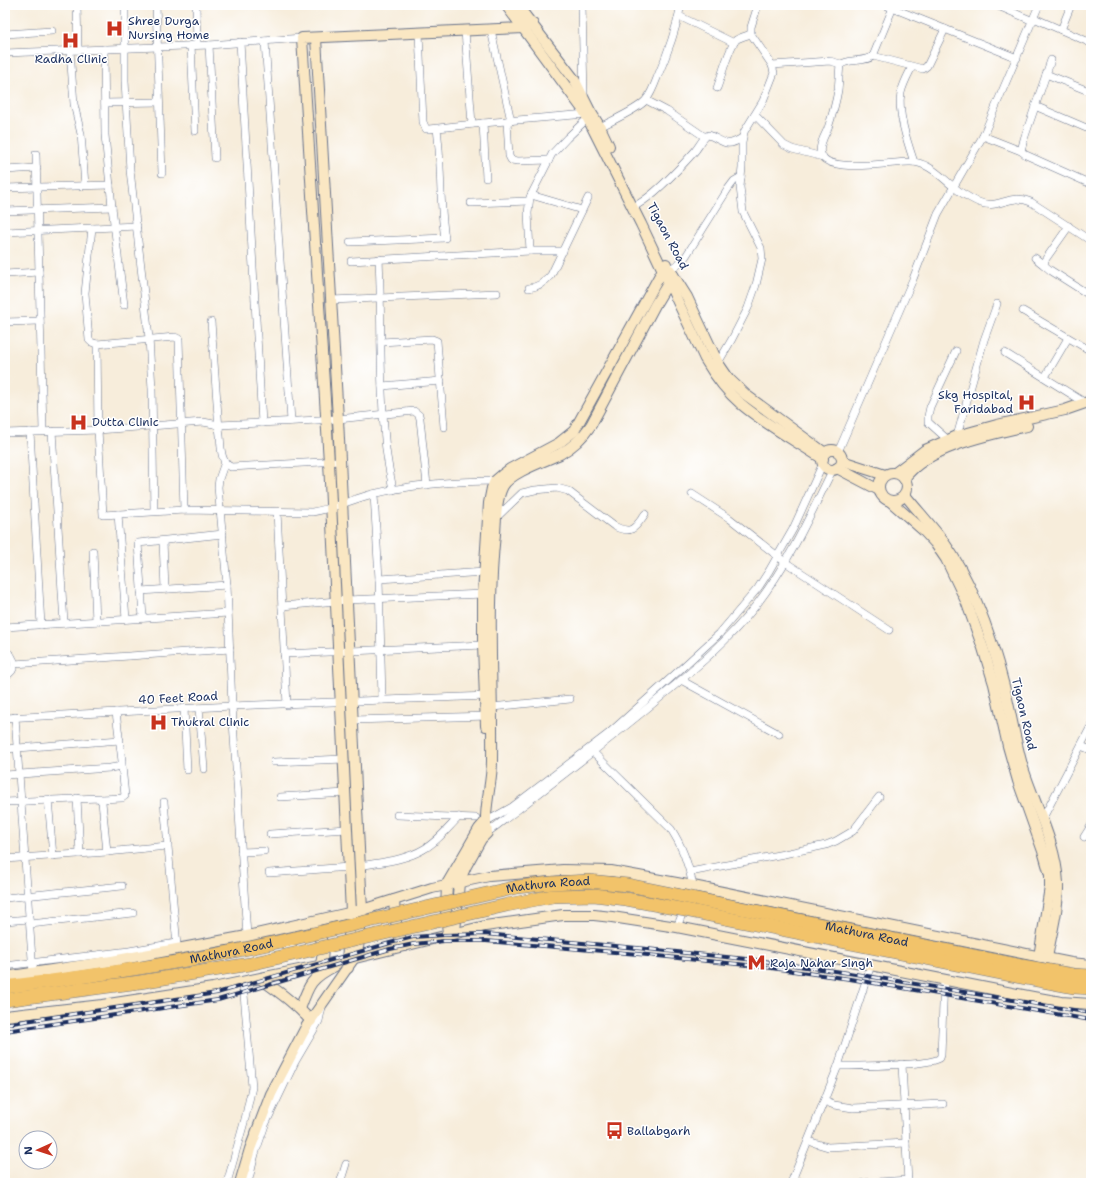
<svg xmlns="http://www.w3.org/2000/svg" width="1096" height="1188" viewBox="0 0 1096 1188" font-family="'Shantell Sans',sans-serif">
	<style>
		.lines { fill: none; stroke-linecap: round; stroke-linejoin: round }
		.street-casing { stroke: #68728a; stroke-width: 8 }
		.secondary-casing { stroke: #68728a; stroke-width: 12 }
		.highway-casing { stroke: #68728a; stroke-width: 14 }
		.street { stroke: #fff; stroke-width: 7 }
		.secondary { stroke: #fae7c3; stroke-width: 10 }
		.highway { stroke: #f2c36a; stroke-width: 13 }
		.rail-casing { stroke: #1b2f5e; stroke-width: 4 }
		.rail { stroke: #fff; stroke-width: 2.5; stroke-dasharray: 8; stroke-linecap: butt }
		.highway-bridge-casing { stroke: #68728a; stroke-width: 14; stroke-linecap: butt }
		.highway-bridge { stroke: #f2c36a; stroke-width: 13 }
		.labels { text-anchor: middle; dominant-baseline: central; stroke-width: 3; stroke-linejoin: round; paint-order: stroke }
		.poi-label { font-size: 12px; fill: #1b2f5e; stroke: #fff; text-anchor: start }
		.street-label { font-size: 12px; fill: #1b2f5e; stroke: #fff }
	</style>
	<rect width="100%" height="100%" fill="#fff"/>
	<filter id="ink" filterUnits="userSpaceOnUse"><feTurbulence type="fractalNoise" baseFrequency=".025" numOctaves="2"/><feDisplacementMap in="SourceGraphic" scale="8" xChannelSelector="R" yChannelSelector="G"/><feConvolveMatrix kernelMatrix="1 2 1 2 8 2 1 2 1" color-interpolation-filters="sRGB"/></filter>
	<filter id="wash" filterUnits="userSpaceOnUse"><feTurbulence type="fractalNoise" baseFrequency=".012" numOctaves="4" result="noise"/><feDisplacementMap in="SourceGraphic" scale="16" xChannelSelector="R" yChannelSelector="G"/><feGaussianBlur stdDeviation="0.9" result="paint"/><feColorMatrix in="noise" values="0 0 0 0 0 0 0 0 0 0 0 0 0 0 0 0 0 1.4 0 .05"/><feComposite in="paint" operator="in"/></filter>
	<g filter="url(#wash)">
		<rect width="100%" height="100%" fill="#f7eddb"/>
	</g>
	<g filter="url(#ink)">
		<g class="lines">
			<defs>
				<g id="street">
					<polyline points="77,5 78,50"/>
					<polyline points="125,5 125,81 130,170 149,338 152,389 154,511"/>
					<polyline points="156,5 162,173"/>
					<polyline points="196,5 197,45"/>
					<polyline points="582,5 584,97"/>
					<polyline points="885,5 1017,58"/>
					<path d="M894,5L873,56C864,63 848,58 840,65C839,73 839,82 838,90C836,102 832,116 828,128C825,135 818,146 821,154C827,174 892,162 909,162C928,161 941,177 955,188C961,193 968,197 976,201C999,212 1007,192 1031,202L1091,241"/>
					<polyline points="996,5 1033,21"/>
					<polyline points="679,16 734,43"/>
					<polyline points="1034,18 1091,43"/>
					<polyline points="491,30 511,121"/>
					<polyline points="1061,30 1071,5"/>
					<polyline points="465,31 472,124"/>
					<polyline points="419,33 423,122 426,129 429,129 483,123 586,114"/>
					<polyline points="5,34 52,31"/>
					<polyline points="265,41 291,421"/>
					<polyline points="240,42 262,423"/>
					<polyline points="191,45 195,131"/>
					<polyline points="209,45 215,158"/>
					<polyline points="104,49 105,135 112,207 124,305"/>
					<polyline points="70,51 74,104 81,134 85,185"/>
					<polyline points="5,53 209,45 302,38"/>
					<polyline points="873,56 923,69 927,66 945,29"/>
					<polyline points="772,65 830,61 841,64"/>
					<path d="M912,67C908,75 903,84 901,93C897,112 908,144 914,162"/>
					<polyline points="1046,74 1091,92"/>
					<path d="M717,88C721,78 729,47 736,40C740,37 746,36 751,34"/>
					<polyline points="646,100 667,111 705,137"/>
					<polyline points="105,103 159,102"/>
					<polyline points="1035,106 1091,130"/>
					<polyline points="755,115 784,145 792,149 823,157"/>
					<polyline points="507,121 509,156 511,160 518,161 549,160"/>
					<polyline points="483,123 486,178"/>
					<path d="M600,127C613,120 637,110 646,100C651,94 654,86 657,78C667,55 676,30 681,5"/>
					<polyline points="983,136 1021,151 1024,139 1051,60"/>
					<polyline points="1021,151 1026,155 1091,184"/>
					<polyline points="36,154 43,431"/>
					<polyline points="5,170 37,168"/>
					<polyline points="5,188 110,185"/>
					<polyline points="531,195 582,210"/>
					<polyline points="471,203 529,201"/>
					<path d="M637,205C657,193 679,169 695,151C699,146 702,140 706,136L709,135C725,142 726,148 742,138"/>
					<polyline points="5,211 112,207"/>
					<polyline points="1069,226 1045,260 1044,265 1050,270 1091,296"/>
					<polyline points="92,228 85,293 89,340 91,342 97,344 175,337 179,339 184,510"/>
					<polyline points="5,232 137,226"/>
					<path d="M350,242L445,238C439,201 442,165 437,129"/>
					<polyline points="530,251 528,213 530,197 552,154 567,138 588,118"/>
					<polyline points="1035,258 1044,265"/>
					<path d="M379,259C382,319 379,379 385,439C386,456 390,473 393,490"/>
					<polyline points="351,261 530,251 563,251"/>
					<polyline points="669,269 677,265 686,256 728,189 734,181 741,177"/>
					<polyline points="5,274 39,272"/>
					<path d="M529,288C538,287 545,282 551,275L588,198"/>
					<polyline points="331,300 497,293"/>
					<polyline points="1023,311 1091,351"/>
					<polyline points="5,322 40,321"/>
					<polyline points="211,322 219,429"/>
					<polyline points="381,342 432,339 437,341 444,427"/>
					<path d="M97,344L98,430L103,515L184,510L312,512C333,509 352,499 373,494C414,484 456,481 498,481"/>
					<polyline points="1005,353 1087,404"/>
					<polyline points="718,363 732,339 748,308 756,285 762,259 761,248 743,212 740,187 742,168 742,143 744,132 763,101 774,73 772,65 751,34 751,27 758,5"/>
					<polyline points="1045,377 1068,338"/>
					<polyline points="382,386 441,381"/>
					<polyline points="219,425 338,419 414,411 419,415 420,419 427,485"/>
					<polyline points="52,431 64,623"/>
					<polyline points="30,432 41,625"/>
					<path d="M5,433L98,430L203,422L214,424L218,426L219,429C222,441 218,461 231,467L340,461"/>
					<polyline points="957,436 984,340 997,304"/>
					<polyline points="948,440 928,422 928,416 930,407 956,351"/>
					<polyline points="838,452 913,279 938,214 983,136 1039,5"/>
					<polyline points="225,462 219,479 218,487 227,585 232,706 247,936"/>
					<polyline points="374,494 379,579 382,700"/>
					<polyline points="692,494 729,518 785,562 889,630"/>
					<polyline points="277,512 287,705"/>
					<polyline points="118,514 126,619"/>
					<path d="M497,517L522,493L535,490L557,488L568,491L614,526C632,535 635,528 645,514"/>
					<polyline points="163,541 165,589"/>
					<polyline points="93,551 96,621"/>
					<polyline points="379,579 485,572"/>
					<polyline points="141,591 227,585"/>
					<polyline points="282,606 347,600 483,594"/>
					<polyline points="143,618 138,543 223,534"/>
					<polyline points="5,627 228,613"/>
					<path d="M5,651C17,657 17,671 5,676"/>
					<polyline points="284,654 483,645"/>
					<polyline points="14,664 230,649"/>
					<polyline points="681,680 779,734"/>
					<polyline points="492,707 570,699"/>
					<polyline points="184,708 187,770"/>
					<polyline points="199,708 204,769"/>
					<polyline points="15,717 33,973"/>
					<polyline points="5,718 232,706 488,696"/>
					<polyline points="353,720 488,716"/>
					<polyline points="1081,746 1091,750"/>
					<polyline points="5,749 120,740"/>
					<path d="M590,749L671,829C683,847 689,866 693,886L692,890"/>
					<polyline points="274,762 344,759"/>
					<polyline points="5,775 110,768 122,766 122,761 116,712"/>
					<polyline points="280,797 346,793"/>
					<polyline points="77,798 80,854"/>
					<polyline points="48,799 53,856"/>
					<polyline points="101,799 122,798 125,796 122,766"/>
					<polyline points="5,802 99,798 102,802 107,852"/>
					<polyline points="164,802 177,946"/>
					<polyline points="397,815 476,818"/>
					<polyline points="1042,820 1091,726"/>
					<polyline points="485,822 512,807 608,734 673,676 719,634 758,588 769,571 793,529 823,463"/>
					<path d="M487,833C546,788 605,744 662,696C696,668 730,639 757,604C789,563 810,515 833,469"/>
					<polyline points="270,834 347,829"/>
					<polyline points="1084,837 1091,826"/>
					<polyline points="241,852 264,851"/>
					<polyline points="5,859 107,852 167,846"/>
					<path d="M360,866C381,862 406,860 424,849C437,842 448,828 459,817"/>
					<polyline points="690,872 784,854 826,845 836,841 853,831 879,797"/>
					<polyline points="269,873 349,867"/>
					<polyline points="5,898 122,886"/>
					<polyline points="5,921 29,919"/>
					<polyline points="30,924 133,913"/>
					<polyline points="677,927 685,907"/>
					<polyline points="5,966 129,951 176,943"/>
					<polyline points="902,1064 908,1183"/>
					<path d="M838,1066C855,1066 929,1066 940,1058L941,1055L944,979"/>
					<polyline points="824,1101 834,1105 853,1108 943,1104"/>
					<polyline points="808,1141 828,1147 906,1143"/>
					<polyline points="793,1179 803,1183"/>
					<polyline points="227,1183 245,1119 252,1087 243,983"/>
					<polyline points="248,1183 255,1154 265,1125 295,1062 319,1021 322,1007"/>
					<polyline points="340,1183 346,1164"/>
					<polyline points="791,1183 838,1066 871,965"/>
					<polyline points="864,1183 908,1180"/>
				</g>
				<g id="secondary">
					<path d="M506,5L584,111L641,224L705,359C715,376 727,392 741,404C766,425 796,441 823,459"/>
					<polyline points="517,5 574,79 590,111 600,127 609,146"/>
					<polyline points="670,270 687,297 718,363 729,379 746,395 825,453"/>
					<circle cx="832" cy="460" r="10"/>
					<polyline points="842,461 885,475"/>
					<polyline points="837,468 879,490"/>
					<polyline points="895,473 925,450 957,436 997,425 1065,410 1091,401"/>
					<circle cx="893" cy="487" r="14"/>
					<path d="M904,479C926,447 991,434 1027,426"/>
					<path d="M905,495C917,510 931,525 943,541C972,581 992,638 1004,686C1011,713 1015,741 1023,768C1035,806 1056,843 1058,883C1059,908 1051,934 1047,958"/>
					<polyline points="890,501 924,531 935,543 946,559 966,601 983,648 994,684 1008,746 1018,781 1044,854 1050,875 1050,887 1039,957"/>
					<polyline points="486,726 483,645 483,594 489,503 492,488 495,481 502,475 510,469 559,443 574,431 666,264"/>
					<path d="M394,900C395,917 396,931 404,946"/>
					<path d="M315,926C323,938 325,953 320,966"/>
					<path d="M455,933L459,882L466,866L481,839L487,833C483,809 492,785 492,761C493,685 487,609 495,534C496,519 496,499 503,486C511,472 545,461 560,454C573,447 583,437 591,425L655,305L673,275"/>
					<polyline points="448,935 446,910 447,884 479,829 485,822"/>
					<polyline points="348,968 347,960 351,912 329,462 302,38 523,28 533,24"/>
					<polyline points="5,977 112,961 247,936 362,910 432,888 489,876 563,870 611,871 693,886 1071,963 1091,965"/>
					<path d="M261,979C279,992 296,1004 311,1021"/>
					<path d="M300,1009C309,984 311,978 335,966"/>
					<polyline points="5,1016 102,1005 213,988 347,960 485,926 563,915 594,915 612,917 677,927 1033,997 1061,1002 1091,1004"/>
					<polyline points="240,1183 250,1149 271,1094 306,1027 354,958 358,949 362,910 338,419 316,38"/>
				</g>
				<g id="highway">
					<path id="s1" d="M5,987C101,975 201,960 295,938"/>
					<polyline points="5,1000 140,982 250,964 298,953"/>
				</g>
			</defs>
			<use href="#street" class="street-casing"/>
			<use href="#secondary" class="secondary-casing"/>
			<use href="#highway" class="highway-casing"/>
			<use href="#street" class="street"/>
			<use href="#secondary" class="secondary"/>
			<use href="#highway" class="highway"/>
			<defs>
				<g id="rail">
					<polyline points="5,1024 217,993 390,943 413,937 444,935 485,934 637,948 756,960 849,973 1091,1013"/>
					<polyline points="5,1031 218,1000 390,949 414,944 444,941 486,941 638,954 757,966 850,979 1091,1020"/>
				</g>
			</defs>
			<use href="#rail" class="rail-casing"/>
			<use href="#rail" class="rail"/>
			<defs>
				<g id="highway-bridge">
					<path id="s2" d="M295,938L517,887L552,883L588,881L628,885L1022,966L1073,975L1091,976"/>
					<polyline points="298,953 507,905 553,896 594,895 626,899 685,910 1020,977 1074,987 1091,988"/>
				</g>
			</defs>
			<use href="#highway-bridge" class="highway-bridge-casing"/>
			<use href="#highway-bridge" class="highway-bridge"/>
		</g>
	</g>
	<defs>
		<symbol id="hospital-bare" viewBox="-9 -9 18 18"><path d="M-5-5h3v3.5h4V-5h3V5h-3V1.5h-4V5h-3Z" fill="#c8321e" stroke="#fff" stroke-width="2.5" paint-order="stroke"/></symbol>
		<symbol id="metro-bare" viewBox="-9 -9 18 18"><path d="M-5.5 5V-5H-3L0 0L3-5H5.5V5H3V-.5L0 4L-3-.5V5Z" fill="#c8321e" stroke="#fff" stroke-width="2.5" paint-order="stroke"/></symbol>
		<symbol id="bus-bare" viewBox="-9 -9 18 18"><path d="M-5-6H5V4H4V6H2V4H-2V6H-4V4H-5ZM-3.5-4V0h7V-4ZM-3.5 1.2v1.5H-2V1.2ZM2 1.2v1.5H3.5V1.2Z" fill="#c8321e" stroke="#fff" stroke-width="2.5" paint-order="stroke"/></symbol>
	</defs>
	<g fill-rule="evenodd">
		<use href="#hospital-bare" x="102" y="16" width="25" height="25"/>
		<use href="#hospital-bare" x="58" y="28" width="25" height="25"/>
		<use href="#hospital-bare" x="1014" y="390" width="25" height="25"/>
		<use href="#hospital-bare" x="66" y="410" width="25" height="25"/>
		<use href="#hospital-bare" x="146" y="710" width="25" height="25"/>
		<use href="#metro-bare" x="744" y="950" width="25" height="25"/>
		<use href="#bus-bare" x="602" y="1118" width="25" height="25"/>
	</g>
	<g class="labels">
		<g class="poi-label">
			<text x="128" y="21">Shree Durga<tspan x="128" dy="14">Nursing Home</tspan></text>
			<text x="71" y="59" text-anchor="middle">Radha Clinic</text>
			<text x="1013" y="395" text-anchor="end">Skg Hospital,<tspan x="1013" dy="14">Faridabad</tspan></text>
			<text x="92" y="422">Dutta Clinic</text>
			<text x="171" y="722">Thukral Clinic</text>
			<text x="770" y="963">Raja Nahar Singh</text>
			<text x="627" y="1131">Ballabgarh</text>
		</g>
		<g class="street-label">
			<text transform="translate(668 236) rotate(62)">Tigaon Road</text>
			<text transform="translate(178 698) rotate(-3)">40 Feet Road</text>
			<text transform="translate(1024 714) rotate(77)">Tigaon Road</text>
			<text stroke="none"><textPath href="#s2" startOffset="259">Mathura Road</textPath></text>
			<text stroke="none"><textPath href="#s2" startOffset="583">Mathura Road</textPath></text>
			<text stroke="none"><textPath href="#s1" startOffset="229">Mathura Road</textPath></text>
		</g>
	</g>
	<rect width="1096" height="1188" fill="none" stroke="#fff" stroke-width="20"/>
	<g transform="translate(38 1150) rotate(267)"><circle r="19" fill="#ffffff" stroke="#a4acbf"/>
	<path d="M0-3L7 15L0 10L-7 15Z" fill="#c8321e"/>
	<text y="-6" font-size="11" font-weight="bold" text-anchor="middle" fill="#1b2f5e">N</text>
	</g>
</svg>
